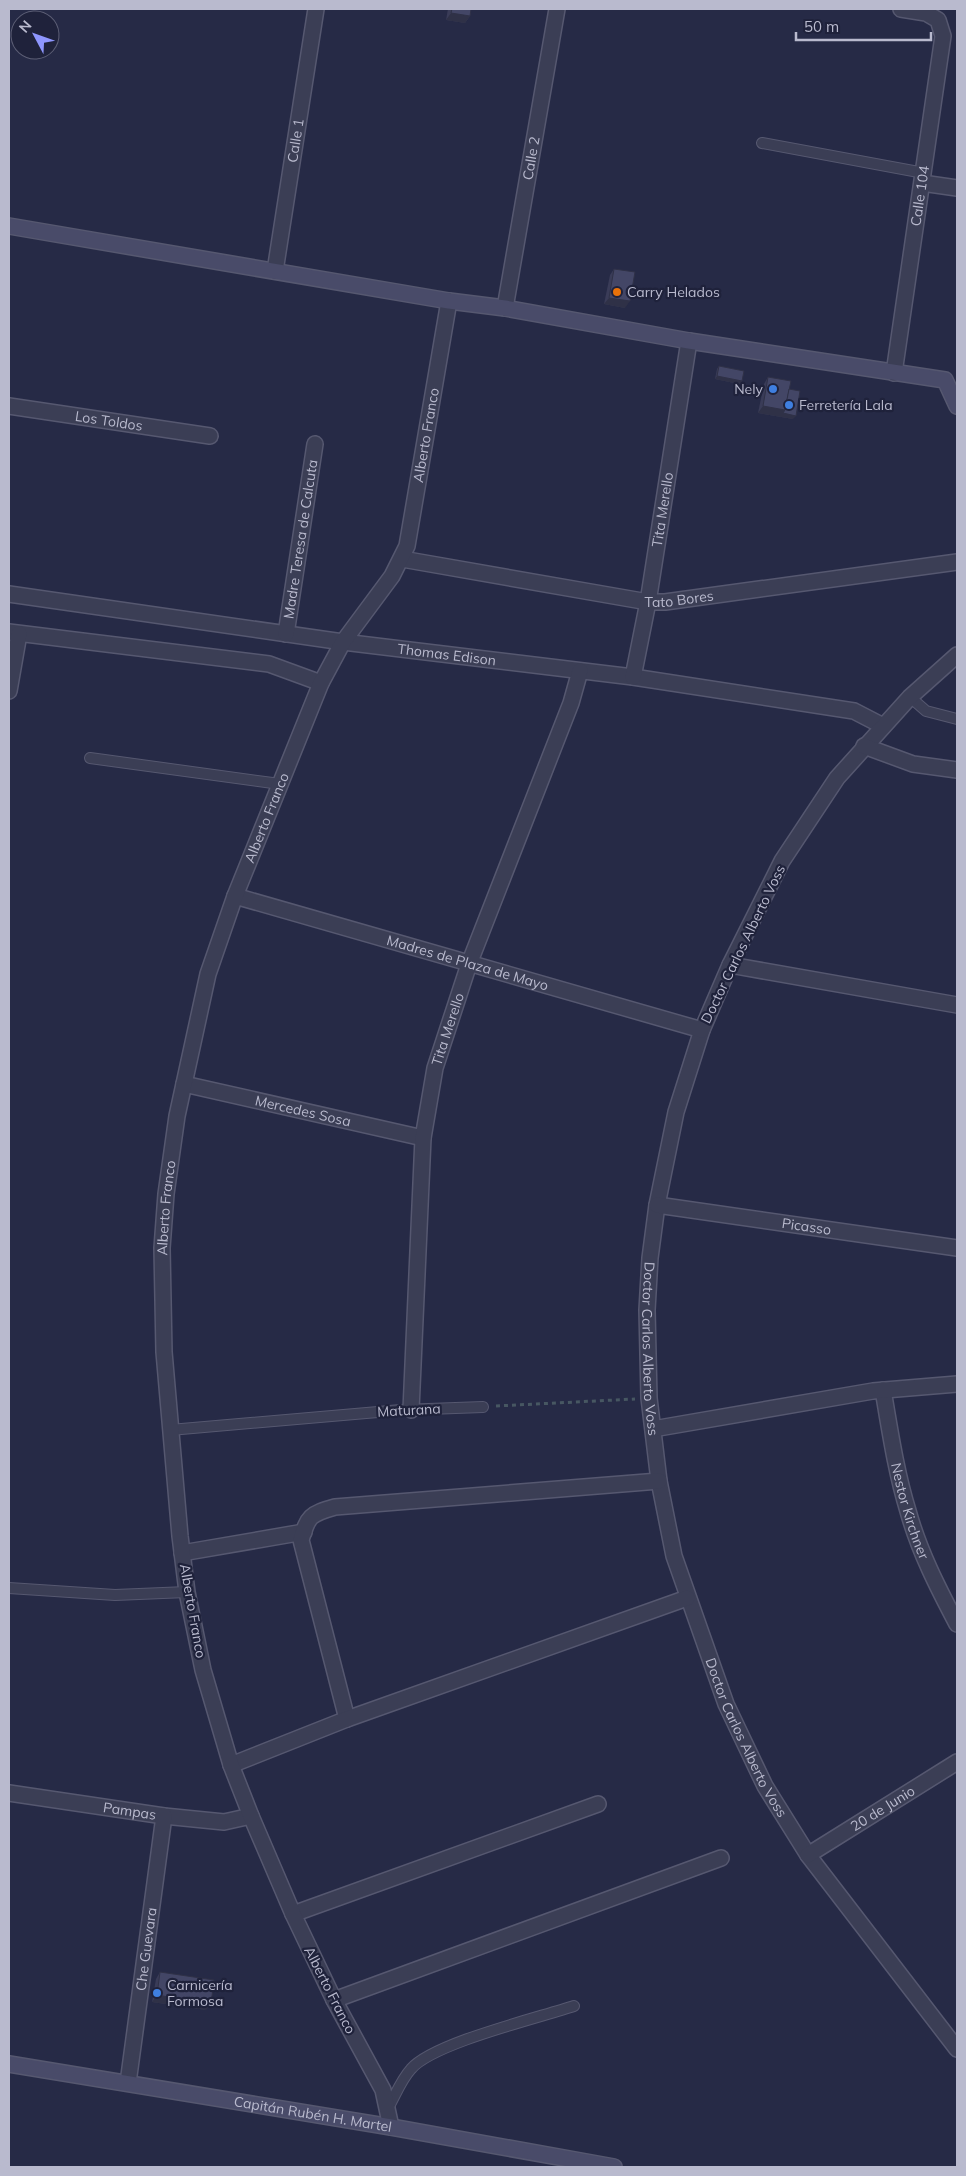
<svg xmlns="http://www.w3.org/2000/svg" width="966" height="2176" viewBox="0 0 966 2176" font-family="Mulish,sans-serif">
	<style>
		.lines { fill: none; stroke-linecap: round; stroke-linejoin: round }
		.lane-casing { stroke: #565870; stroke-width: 12 }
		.street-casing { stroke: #565870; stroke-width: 18 }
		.secondary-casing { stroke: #565870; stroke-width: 18 }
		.path { stroke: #475762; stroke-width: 3; stroke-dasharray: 4 4; stroke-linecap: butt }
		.lane { stroke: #3b3e55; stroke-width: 10 }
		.street { stroke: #3b3e55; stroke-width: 15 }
		.secondary { stroke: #494b69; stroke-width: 15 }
		.wall { fill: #3a3c58 }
		.shaded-wall { fill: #2f3147 }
		.building { fill: #434666; stroke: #2f3147 }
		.food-dot { fill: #e8710a; stroke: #1f223b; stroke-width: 2 }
		.shop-dot { fill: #3f7fe0; stroke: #1f223b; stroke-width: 2 }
		.labels { text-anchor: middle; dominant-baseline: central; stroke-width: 4.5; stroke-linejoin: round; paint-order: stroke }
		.street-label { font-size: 14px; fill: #b9bace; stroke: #1f223b }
		.poi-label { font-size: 14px; fill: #b9bace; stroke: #1f223b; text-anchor: start }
	</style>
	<rect width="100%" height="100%" fill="#262a46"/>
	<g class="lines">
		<defs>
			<g id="lane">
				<polyline points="762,143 924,173"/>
				<polyline points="910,697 926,711 957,719"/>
				<polyline points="90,758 280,784"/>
				<polyline points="170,1430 401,1410 483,1407"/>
				<polyline points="9,1588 115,1595 187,1592"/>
				<path d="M388,2108C395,2096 401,2080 411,2069C433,2043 538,2018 574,2006"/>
			</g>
			<g id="street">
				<polyline points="922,183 957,188"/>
				<path id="s1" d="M275,271L316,9"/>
				<path id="s2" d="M505,308L557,9"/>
				<path id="s3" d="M894,373L943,36L938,20L926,13L901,9"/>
				<path id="s4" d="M9,406L210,436"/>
				<path id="s5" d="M402,559L648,602H665L957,562"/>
				<path id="s6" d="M9,594L343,642L633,677L854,711L883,726"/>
				<polyline points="9,632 269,664 321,683"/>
				<path id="s7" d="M286,634L315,444"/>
				<path id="s8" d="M957,655L910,697L837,778L782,861L730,965L702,1030L676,1112L657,1205L650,1258L647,1310L649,1398L659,1481L674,1556L726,1704L765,1786L808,1855L957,2049"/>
				<path id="s9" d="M633,677L648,602L689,341"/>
				<polyline points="9,691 19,634"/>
				<polyline points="864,746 913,764 957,770"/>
				<path id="s10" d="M235,896L702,1030"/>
				<polyline points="730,965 957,1005"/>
				<path id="s11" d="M184,1084L423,1138"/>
				<path id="s12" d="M657,1205L957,1248"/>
				<path id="s13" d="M883,1390C890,1431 896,1472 908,1511C919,1551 938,1588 957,1624"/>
				<path id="s14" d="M411,1410L423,1138L435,1068L469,964L571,703L580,671"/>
				<polyline points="653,1429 873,1391 957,1384"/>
				<polyline points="182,1553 304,1532"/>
				<path d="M347,1719L301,1540C308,1516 310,1514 335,1507L659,1481"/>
				<polyline points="231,1765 347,1719 687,1598"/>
				<path id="s15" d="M9,1793L164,1816L224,1822L251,1816"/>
				<path id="s16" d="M808,1855L957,1762"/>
				<polyline points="293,1914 598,1804"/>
				<polyline points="334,2000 721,1858"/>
				<path id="s17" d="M128,2083L164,1816"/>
				<path id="s18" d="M391,2127L383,2090L334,2000L293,1914L251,1816L231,1765L203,1670L187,1592L180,1536L164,1352L162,1248L166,1194L177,1116L208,974L235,896L321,683L343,642L392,576L407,546L449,301"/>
			</g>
			<g id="secondary">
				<polyline points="9,226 449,301 505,308 689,341 945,380 957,406"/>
				<path id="s19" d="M9,2064L391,2127L614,2167"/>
			</g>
		</defs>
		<use href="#lane" class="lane-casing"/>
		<use href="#street" class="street-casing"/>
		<use href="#secondary" class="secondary-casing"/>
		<polyline class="path" points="496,1406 635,1399"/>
		<use href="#lane" class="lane"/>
		<use href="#street" class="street"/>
		<use href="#secondary" class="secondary"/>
	</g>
	<g class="wall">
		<polygon points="448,9 471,9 470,16 465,23 446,20"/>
		<polygon points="614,269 625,308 604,304 610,275"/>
		<polygon points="719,366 742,381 739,384 715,379 717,369"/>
		<polygon points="768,377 789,389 793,419 758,413 764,384"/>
		<polygon points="160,1972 206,2010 152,2002 156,1979"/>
	</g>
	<g class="shaded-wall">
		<polygon points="451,13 470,16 465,23 446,20"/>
		<polygon points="609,298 630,301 625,308 604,304"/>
		<polygon points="717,376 742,381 739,384 715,379"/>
		<polygon points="763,406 785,410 796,416 793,419 758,413"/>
		<polygon points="157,1995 211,2004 206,2010 152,2002"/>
	</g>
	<g class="building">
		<polygon points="452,9 471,9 470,16 451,13"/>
		<polygon points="614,269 635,272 630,301 609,298"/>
		<polygon points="719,366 744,371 742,381 717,376"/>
		<polygon points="768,377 791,381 785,410 763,406"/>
		<polygon points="789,389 800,391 796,416 783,413 785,410"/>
		<polygon points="160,1972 214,1980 211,2004 157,1995"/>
	</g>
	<circle class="food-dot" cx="617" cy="292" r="5"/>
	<g class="shop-dot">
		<circle cx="773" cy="389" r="5"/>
		<circle cx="789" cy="405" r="5"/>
		<circle cx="157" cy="1993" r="5"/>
	</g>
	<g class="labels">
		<g class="street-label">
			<text stroke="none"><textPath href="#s1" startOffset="132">Calle 1</textPath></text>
			<text stroke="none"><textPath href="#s2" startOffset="152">Calle 2</textPath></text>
			<text stroke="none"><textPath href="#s3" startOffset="179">Calle 104</textPath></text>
			<text stroke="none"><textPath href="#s4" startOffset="101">Los Toldos</textPath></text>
			<text stroke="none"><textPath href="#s18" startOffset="1786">Alberto Franco</textPath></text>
			<text stroke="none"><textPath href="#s9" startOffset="170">Tita Merello</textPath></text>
			<text stroke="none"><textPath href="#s7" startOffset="96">Madre Teresa de Calcuta</textPath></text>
			<text stroke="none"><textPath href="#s5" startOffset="281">Tato Bores</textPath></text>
			<text stroke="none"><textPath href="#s6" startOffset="442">Thomas Edison</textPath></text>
			<text stroke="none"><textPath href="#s18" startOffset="1366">Alberto Franco</textPath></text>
			<text transform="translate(743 944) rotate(-64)">Doctor Carlos Alberto Voss</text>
			<text stroke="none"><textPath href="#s10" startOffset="242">Madres de Plaza de Mayo</textPath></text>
			<text stroke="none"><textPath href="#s14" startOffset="384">Tita Merello</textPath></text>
			<text stroke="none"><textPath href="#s11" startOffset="122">Mercedes Sosa</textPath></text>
			<text stroke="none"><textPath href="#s18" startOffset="961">Alberto Franco</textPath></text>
			<text stroke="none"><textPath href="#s12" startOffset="151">Picasso</textPath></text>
			<text stroke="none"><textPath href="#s8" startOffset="784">Doctor Carlos Alberto Voss</textPath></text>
			<text transform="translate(409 1410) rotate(-3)">Maturana</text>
			<text stroke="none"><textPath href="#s13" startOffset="124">Nestor Kirchner</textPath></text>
			<text transform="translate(193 1611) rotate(80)">Alberto Franco</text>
			<text stroke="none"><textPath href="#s8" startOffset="1189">Doctor Carlos Alberto Voss</textPath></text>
			<text stroke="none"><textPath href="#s16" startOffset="88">20 de Junio</textPath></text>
			<text stroke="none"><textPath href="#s15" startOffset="122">Pampas</textPath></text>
			<text stroke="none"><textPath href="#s17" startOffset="135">Che Guevara</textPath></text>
			<text transform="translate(330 1990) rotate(63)">Alberto Franco</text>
			<text stroke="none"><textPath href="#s19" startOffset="308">Capitán Rubén H. Martel</textPath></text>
		</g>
		<g class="poi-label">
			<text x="627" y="292">Carry Helados</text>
			<text x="763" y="389" text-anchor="end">Nely</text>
			<text x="799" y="405">Ferretería Lala</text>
			<text x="167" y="1985">Carnicería<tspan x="167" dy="16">Formosa</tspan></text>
		</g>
	</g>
	<rect width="966" height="2176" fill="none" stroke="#b9bace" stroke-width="20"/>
	<g transform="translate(35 35) rotate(311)"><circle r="24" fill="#1f223b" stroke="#5d5f76"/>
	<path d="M0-4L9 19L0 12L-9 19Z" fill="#8e96fe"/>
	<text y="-8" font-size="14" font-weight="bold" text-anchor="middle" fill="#b9bace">N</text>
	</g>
	<path d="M796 32v8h135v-8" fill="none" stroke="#b9bace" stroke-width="2.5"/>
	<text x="804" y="32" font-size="15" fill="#b9bace" stroke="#1f223b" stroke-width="4" paint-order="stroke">50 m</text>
</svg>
